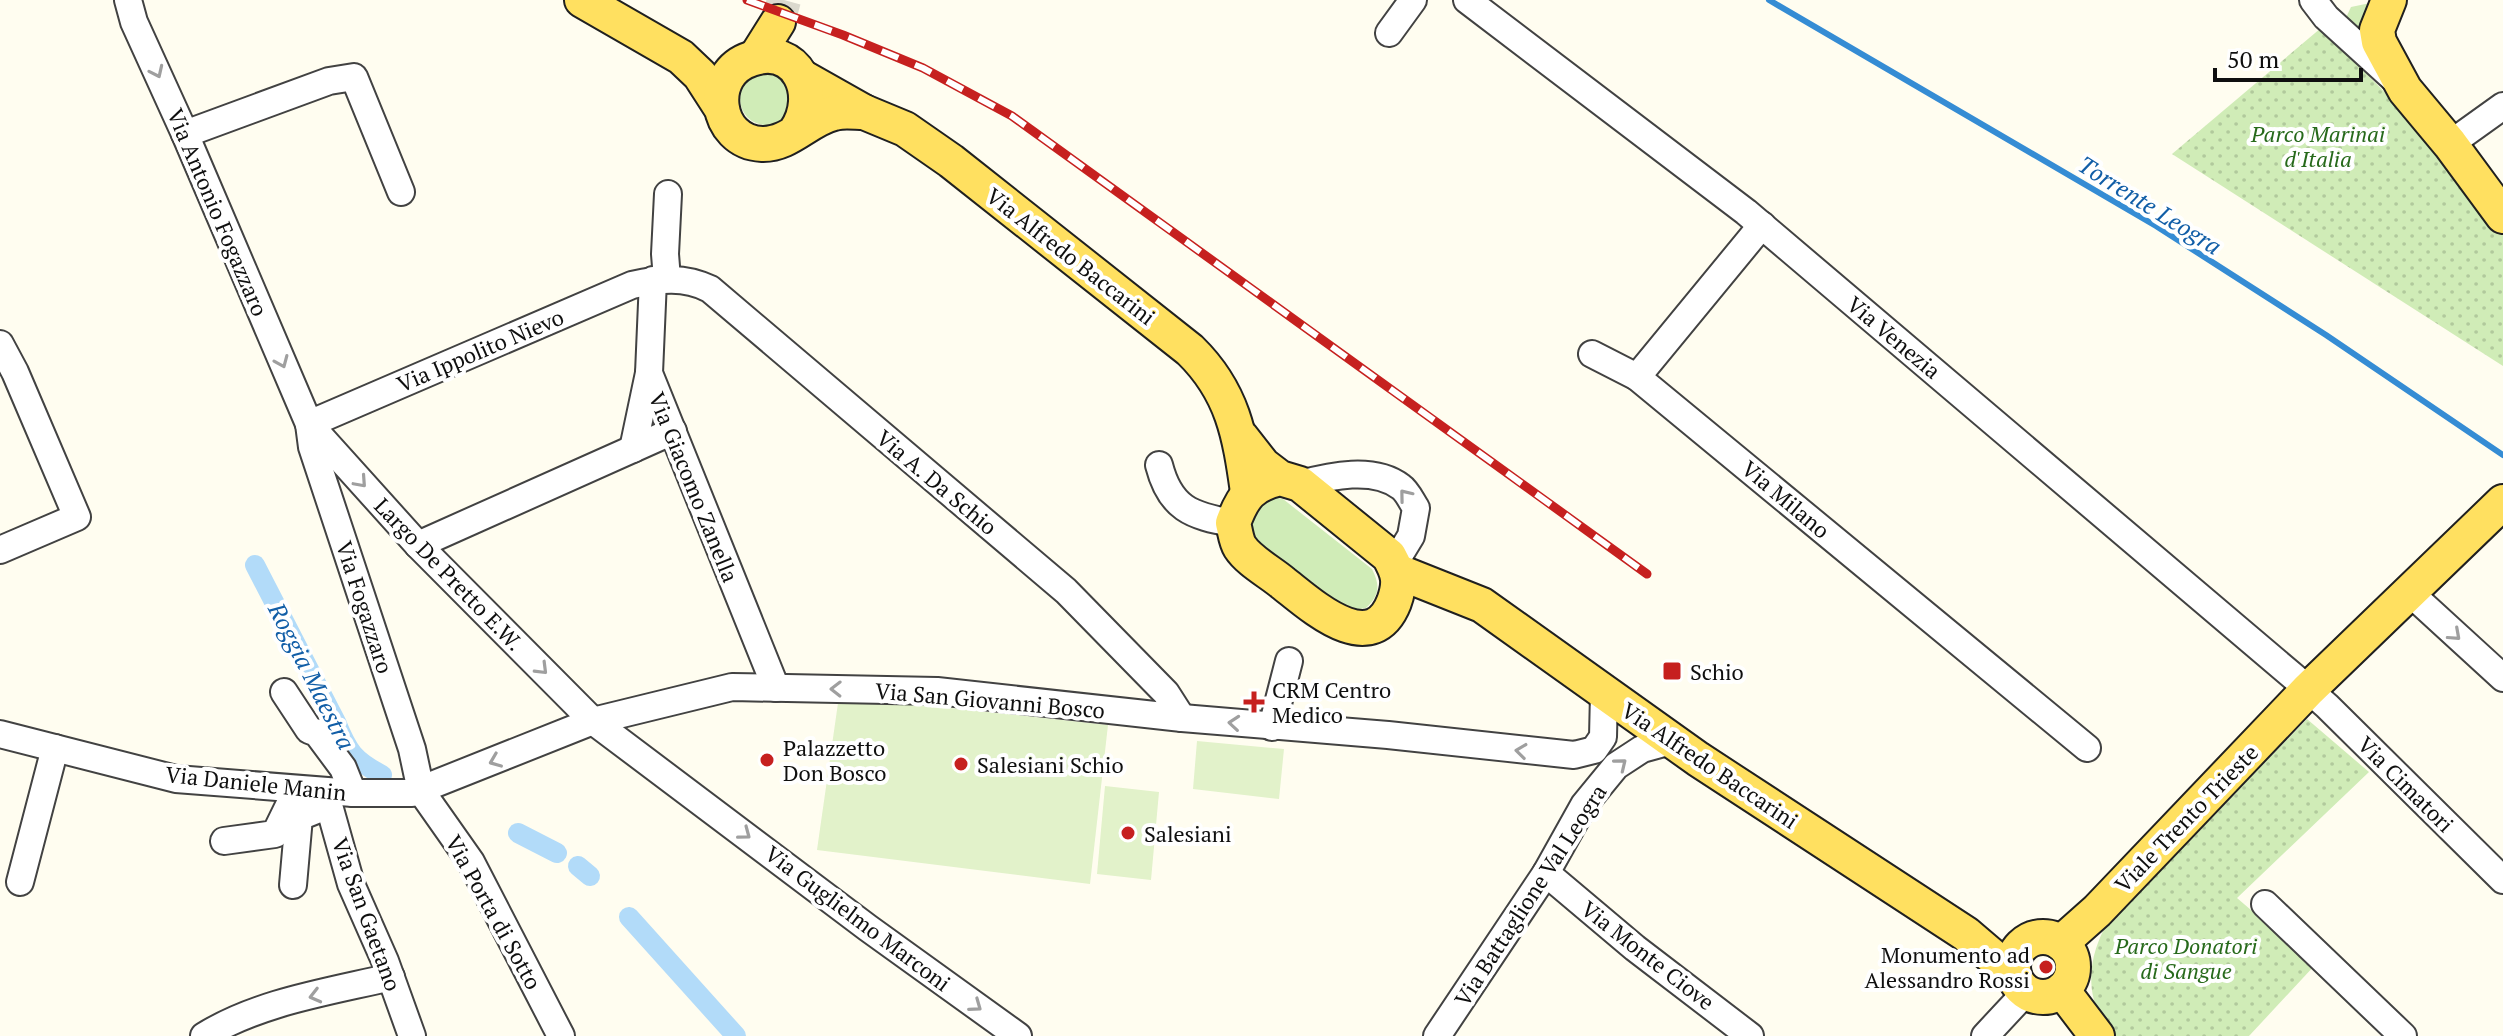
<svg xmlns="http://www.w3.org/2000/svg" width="2503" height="1036" viewBox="0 0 2503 1036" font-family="'PT Serif',serif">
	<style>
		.grass { fill: #d0ecb7 }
		.park { fill: url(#park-dots) }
		.pitch { fill: #e2f2ca }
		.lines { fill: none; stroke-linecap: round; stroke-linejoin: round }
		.stream { stroke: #358cd4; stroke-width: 6 }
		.canal { stroke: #b2dbf9; stroke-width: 20 }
		.major-tunnel { stroke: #dbd9ce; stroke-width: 34; stroke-dasharray: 34 17; stroke-linecap: butt }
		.minor-casing { stroke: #424242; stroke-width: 30 }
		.major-casing { stroke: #202020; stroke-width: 38 }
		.minor { stroke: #fff; stroke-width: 26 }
		.major { stroke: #ffe060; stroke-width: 34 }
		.rail-casing { stroke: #c6201f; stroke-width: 9 }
		.rail { stroke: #fff; stroke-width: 6; stroke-dasharray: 18; stroke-linecap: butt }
		.oneway { stroke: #9f9f9f }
		.poi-dot { fill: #c6201f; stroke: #fff; stroke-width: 3 }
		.labels { text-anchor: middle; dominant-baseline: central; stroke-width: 8; stroke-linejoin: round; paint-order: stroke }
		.park-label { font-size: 22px; font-style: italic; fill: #276a1b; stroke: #fff }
		.street-label { font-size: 22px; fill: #0f0f0f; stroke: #fff }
		.poi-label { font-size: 22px; fill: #0f0f0f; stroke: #fff; text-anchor: start }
		.water-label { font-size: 24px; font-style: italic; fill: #115ea7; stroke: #fff }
	</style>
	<defs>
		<pattern id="park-dots" width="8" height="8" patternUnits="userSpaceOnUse" patternTransform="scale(2)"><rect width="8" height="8" fill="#d0ecb7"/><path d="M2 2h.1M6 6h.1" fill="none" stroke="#b1c99c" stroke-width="1.8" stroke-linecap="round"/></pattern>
	</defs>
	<rect width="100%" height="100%" fill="#fffdf0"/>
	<g class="grass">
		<polygon points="2375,2 2368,44 2343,24 2351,7"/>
		<circle cx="766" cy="99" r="26"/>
		<path d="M1271,496L1283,499L1372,569C1380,585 1380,595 1366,608L1347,611L1254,542L1248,532L1251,505Z"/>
	</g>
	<g class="park">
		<polygon points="2321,28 2435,143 2503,233 2503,366 2172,154"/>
		<path d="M2307,719L2369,772L2237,898L2315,965L2249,1036H2116C2085,1007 2086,966 2103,931Z"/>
	</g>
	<g class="pitch">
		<polygon points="839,696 1108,725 1090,884 817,850"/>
		<polygon points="1197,741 1284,749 1279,799 1193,789"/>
		<polygon points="1105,786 1159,792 1151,880 1097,874"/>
	</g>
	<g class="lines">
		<polyline class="stream" points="1769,0 2156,226 2326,335 2503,455"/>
		<g class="canal">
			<path d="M255,565L336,722C348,752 354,760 382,775"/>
			<polyline points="518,833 557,853"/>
			<polyline points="578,866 590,876"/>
			<polyline points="629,917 736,1036"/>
		</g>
		<polyline class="major-tunnel" points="778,22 784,0"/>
		<defs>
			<g id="minor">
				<polyline points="128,0 134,22 185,134 309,424 312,447 412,749 421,791 471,862 561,1036"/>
				<polyline points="1467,0 1746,212 2294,677 2327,706 2503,880"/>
				<polyline points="2313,0 2326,17 2393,78"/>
				<polyline points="1389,33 1413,0"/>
				<polyline points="185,134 329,81 354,77 401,192"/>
				<polyline points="2450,144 2503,106"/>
				<polyline points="1762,225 1637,377 2087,748"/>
				<polyline points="667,279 665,254 668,194"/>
				<polyline points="653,280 649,373 776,688"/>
				<polyline points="0,344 15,372 77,517 0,550"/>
				<polyline points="1592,354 1637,377"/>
				<path d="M309,424L632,285C660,279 684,276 710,289L1066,591L1166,693L1182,718"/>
				<polyline points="309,424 418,545 593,721 868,928 1018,1036"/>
				<polyline points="633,449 649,373"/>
				<path d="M1159,465C1170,508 1191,516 1233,523"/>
				<path d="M1300,484C1330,476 1374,466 1401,487C1407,491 1412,502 1416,508L1411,536L1394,564"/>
				<polyline points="418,545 673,431"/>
				<polyline points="2408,591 2503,678"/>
				<polyline points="284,692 309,730 317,733 343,768 353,793"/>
				<polyline points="1272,727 1289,661"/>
				<polyline points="0,734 176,779 353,793 412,793 593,721 732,687 937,691 1182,718 1388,735 1574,755 1594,750 1603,737 1604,693"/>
				<polyline points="325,791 351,884 385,961 412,1036"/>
				<polyline points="224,841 275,834 297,789"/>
				<polyline points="1546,873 1635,948 1750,1036"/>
				<polyline points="20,882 55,748"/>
				<polyline points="293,885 299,817 329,805"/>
				<polyline points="2265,904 2403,1036"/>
				<path d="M204,1036C259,1002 328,992 391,977"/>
				<polyline points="1437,1036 1546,873 1584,805 1616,766 1642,749 1671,741"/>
				<polyline points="1985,1036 2026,992"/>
			</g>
			<g id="major">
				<polyline points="582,0 681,57 700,75 720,106"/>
				<polyline points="2389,0 2377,30 2379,42 2405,90 2450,144 2503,216"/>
				<polyline points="756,57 778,22"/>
				<path d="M802,77L864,112L905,129L951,161L1190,350C1233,392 1240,435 1248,492"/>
				<path d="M796,131C821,94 797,43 751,59C706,73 714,142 762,144C789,145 808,119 834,113C843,110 855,112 864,112"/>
				<path d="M1241,437L1263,465L1280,478L1300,484L1389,556C1399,574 1401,582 1394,602C1371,661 1310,604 1283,583C1270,572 1249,561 1240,547C1236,541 1235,530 1233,523C1243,496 1251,485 1280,478"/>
				<polyline points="1399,572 1482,605 1698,759 1966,934 2014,975"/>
				<circle cx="2043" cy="967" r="30"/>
				<polyline points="2061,943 2097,911 2308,690 2503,502"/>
				<polyline points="2062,990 2097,1036"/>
			</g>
		</defs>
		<use href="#minor" class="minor-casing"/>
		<use href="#major" class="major-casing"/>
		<use href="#minor" class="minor"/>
		<use href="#major" class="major"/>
		<defs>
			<polyline id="rail" points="747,0 843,35 923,68 1012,116 1647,574"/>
		</defs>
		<use href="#rail" class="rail-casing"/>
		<use href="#rail" class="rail"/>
	</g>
	<defs><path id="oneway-chevron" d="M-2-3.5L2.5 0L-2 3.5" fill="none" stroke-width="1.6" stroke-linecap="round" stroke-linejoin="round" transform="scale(2)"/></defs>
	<g class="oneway">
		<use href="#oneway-chevron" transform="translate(157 72) rotate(65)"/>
		<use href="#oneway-chevron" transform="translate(282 362) rotate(67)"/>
		<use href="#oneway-chevron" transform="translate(361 482) rotate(48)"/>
		<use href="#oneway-chevron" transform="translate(1405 495) rotate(-129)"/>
		<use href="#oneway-chevron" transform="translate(2455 635) rotate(42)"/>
		<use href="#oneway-chevron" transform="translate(542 669) rotate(45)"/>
		<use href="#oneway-chevron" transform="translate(836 689) rotate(-179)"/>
		<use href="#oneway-chevron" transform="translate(1234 723) rotate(-175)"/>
		<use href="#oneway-chevron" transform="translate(1521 751) rotate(-173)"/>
		<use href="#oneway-chevron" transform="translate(495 761) rotate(158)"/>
		<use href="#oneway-chevron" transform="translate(1621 764) rotate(-39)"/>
		<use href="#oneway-chevron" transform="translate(745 834) rotate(37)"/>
		<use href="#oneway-chevron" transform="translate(315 996) rotate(166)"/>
		<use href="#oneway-chevron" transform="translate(976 1006) rotate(36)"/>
	</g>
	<g class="poi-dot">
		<rect x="1662" y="661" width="20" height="20" rx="4"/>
		<path d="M1250 690h8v8h8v8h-8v8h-8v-8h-8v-8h8z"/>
		<circle cx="767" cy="760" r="8"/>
		<circle cx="961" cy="764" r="8"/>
		<circle cx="1128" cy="833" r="8"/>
		<circle cx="2046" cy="967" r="8"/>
	</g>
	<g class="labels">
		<g class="park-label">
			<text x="2318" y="133">Parco Marinai<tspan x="2318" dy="25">d'Italia</tspan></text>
			<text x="2186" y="945">Parco Donatori<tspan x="2186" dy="25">di Sangue</tspan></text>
		</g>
		<g class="street-label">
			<text transform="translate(218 212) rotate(67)">Via Antonio Fogazzaro</text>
			<text transform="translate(1071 256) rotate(38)">Via Alfredo Baccarini</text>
			<text transform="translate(1894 337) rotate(40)">Via Venezia</text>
			<text transform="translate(480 350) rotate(-23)">Via Ippolito Nievo</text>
			<text transform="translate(937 482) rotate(40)">Via A. Da Schio</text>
			<text transform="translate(694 487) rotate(68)">Via Giacomo Zanella</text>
			<text transform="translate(1786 499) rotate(40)">Via Milano</text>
			<text transform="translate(449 574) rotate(46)">Largo De Pretto E.W.</text>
			<text transform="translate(365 607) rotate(72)">Via Fogazzaro</text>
			<text transform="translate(990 700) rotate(5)">Via San Giovanni Bosco</text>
			<text transform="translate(1710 765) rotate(34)">Via Alfredo Baccarini</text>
			<text transform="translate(256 783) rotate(6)">Via Daniele Manin</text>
			<text transform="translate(2406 784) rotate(45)">Via Cimatori</text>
			<text transform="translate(2186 818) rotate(-46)">Viale Trento Trieste</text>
			<text transform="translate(1530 895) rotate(-57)">Via Battaglione Val Leogra</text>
			<text transform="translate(494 912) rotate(61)">Via Porta di Sotto</text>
			<text transform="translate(367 914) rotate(70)">Via San Gaetano</text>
			<text transform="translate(858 918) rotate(37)">Via Guglielmo Marconi</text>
			<text transform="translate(1648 955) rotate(38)">Via Monte Ciove</text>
		</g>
		<g class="poi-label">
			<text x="1690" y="671">Schio</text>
			<text x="1272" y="689">CRM Centro<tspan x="1272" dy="25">Medico</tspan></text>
			<text x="783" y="747">Palazzetto<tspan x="783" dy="25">Don Bosco</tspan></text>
			<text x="977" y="764">Salesiani Schio</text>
			<text x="1144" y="833">Salesiani</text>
			<text x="2030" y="954" text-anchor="end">Monumento ad<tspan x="2030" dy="25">Alessandro Rossi</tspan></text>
		</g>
		<g class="water-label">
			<text transform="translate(2150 205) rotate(32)">Torrente Leogra</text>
			<text transform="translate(312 676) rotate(63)">Roggia Maestra</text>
		</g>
	</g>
	<path d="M2215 68v12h146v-12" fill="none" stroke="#0f0f0f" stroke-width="4"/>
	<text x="2227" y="68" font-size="24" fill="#0f0f0f" stroke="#ffffff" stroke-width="6" paint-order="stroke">50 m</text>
</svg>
